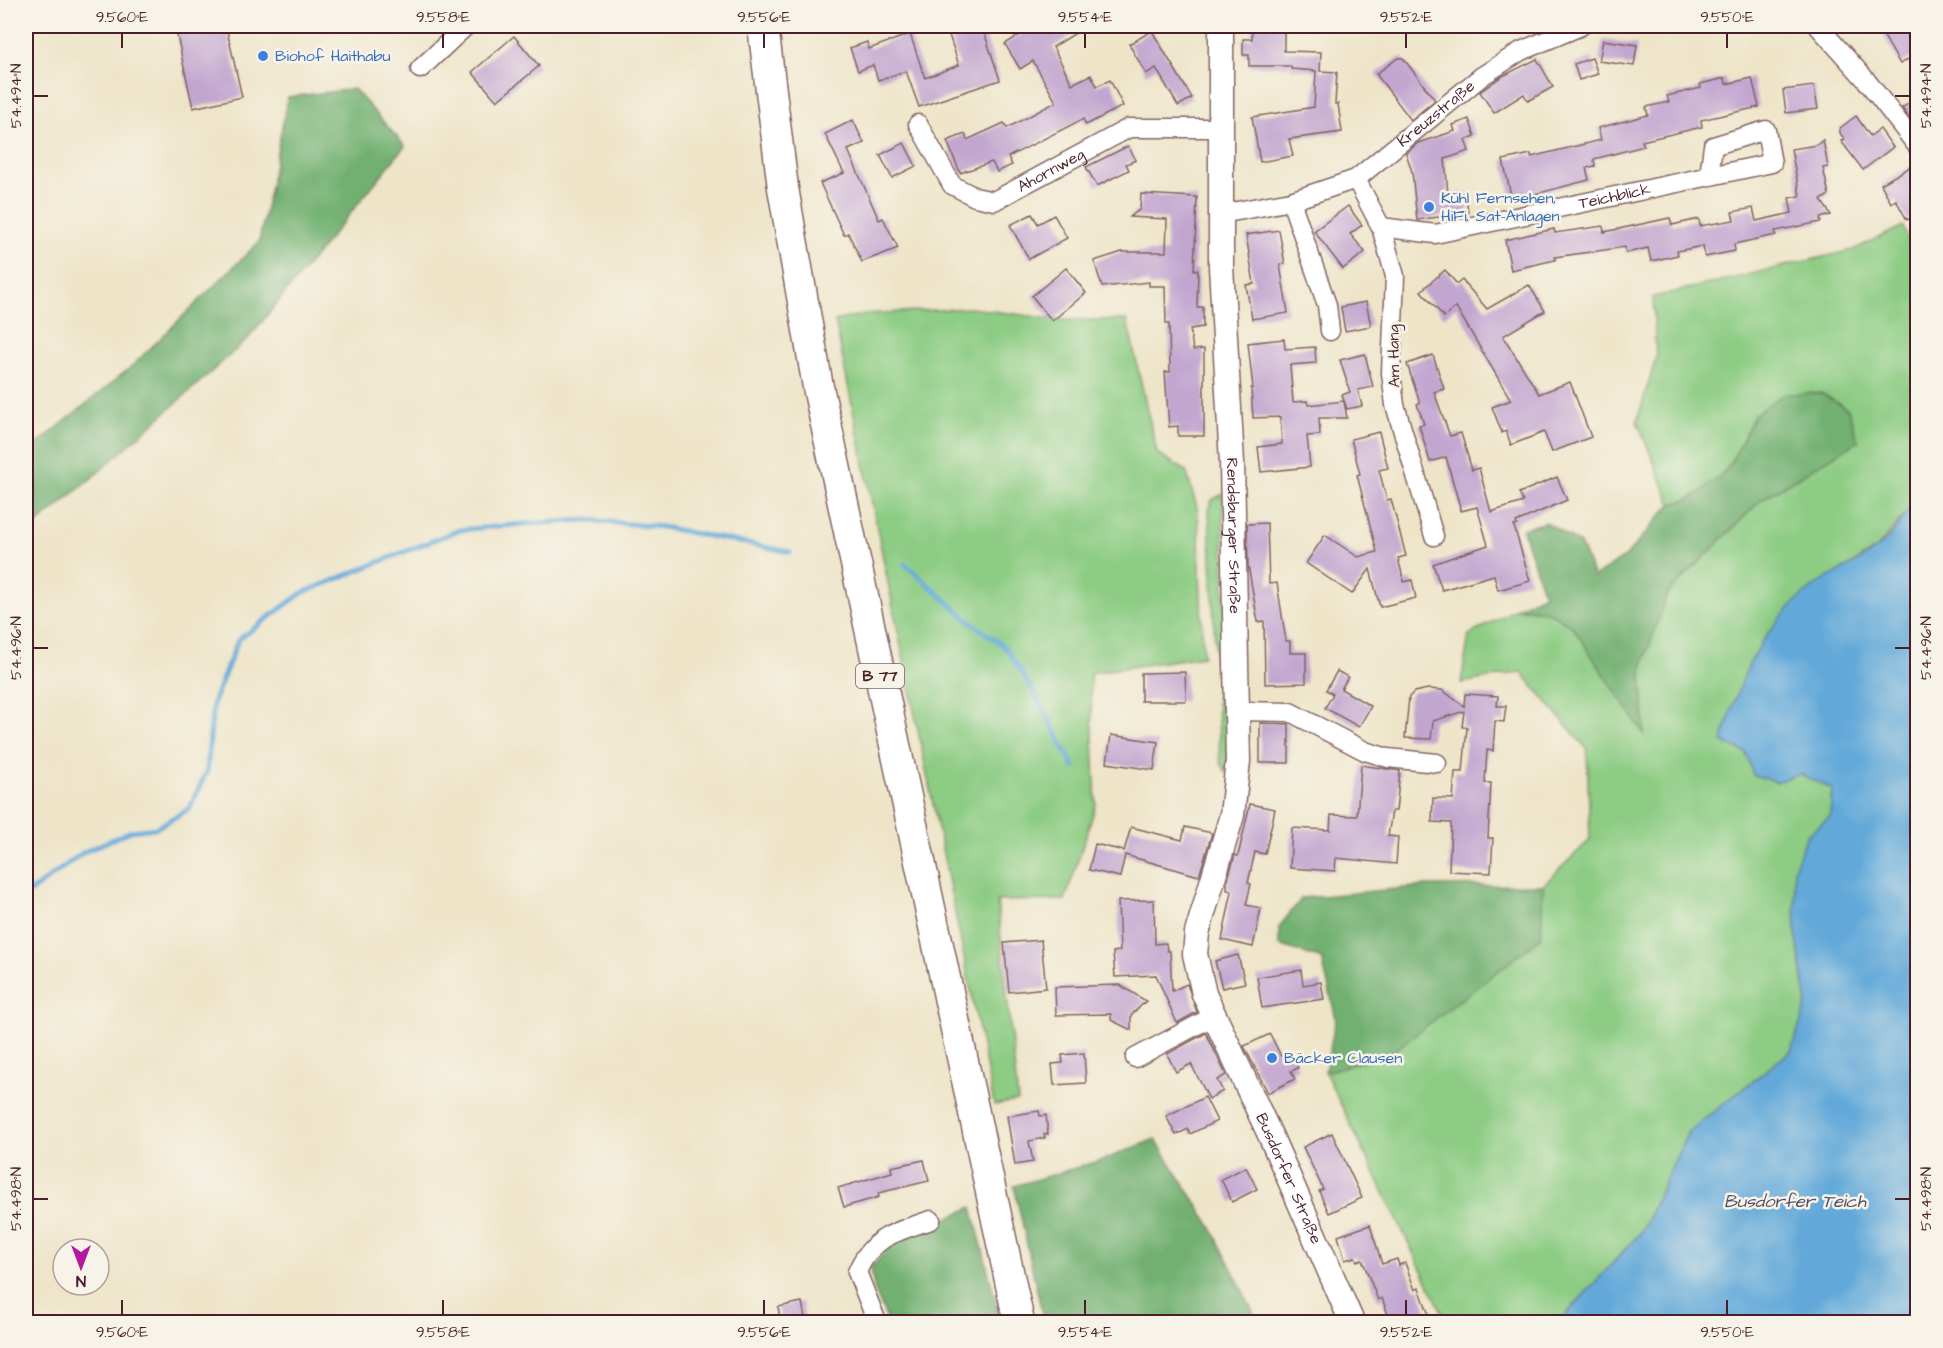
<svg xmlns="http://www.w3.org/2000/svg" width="1943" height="1348" viewBox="0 0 1943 1348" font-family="'Architects Daughter',sans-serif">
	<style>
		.green { fill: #8ccc83; stroke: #6b7657; stroke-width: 1.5 }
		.forest { fill: #71b071; stroke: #5e684e; stroke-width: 1.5 }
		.water { fill: #62a9d9; stroke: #566482; stroke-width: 1.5 }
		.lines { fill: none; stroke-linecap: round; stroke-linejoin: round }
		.stream { stroke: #62a9d9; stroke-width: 5 }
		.building { fill: #c2a6d0 }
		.minor-casing { stroke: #836462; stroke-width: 21 }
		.tertiary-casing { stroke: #836462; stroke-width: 27 }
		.primary-casing { stroke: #836462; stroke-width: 33 }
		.minor { stroke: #fff; stroke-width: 18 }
		.tertiary { stroke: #fff; stroke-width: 24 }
		.primary { stroke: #fff; stroke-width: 30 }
		.ticks { fill: none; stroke: #4a1f2b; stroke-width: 2 }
		.shop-dot { fill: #3f7fe0; stroke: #f7f3e8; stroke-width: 2 }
		.labels { text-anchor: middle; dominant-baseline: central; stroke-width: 5; stroke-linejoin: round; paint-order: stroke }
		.shield { fill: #f7f3e8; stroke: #7e5f64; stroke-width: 1.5 }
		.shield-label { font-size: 15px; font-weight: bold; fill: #4a1f2b }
		.shop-label { font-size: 16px; fill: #366cbe; stroke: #f7f3e8; text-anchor: start }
		.street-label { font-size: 16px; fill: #4a1f2b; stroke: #f7f3e8 }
		.water-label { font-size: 18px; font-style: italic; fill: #524f68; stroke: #f7f3e8 }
		.neatline { fill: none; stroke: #4a1f2b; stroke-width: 2 }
		.ticks-label { font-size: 15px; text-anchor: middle; fill: #4a1f2b }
	</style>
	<rect width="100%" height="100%" fill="#f7f3e8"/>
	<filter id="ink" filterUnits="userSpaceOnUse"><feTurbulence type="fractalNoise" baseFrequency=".0167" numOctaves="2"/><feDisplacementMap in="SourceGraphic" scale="12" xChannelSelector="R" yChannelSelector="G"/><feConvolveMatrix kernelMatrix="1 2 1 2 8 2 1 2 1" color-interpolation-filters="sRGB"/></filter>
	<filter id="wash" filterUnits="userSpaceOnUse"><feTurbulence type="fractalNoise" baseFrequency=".008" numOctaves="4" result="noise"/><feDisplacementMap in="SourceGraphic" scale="24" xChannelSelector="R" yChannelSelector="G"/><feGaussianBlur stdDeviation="1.35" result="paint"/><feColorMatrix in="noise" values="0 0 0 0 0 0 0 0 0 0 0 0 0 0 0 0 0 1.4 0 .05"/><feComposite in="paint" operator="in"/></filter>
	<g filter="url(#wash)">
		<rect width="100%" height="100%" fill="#eee5c9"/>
		<g class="green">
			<path d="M1903,226L1918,269L1917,494L1910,509L1877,548L1809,591L1722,742L1746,753L1776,782L1800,774L1832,788L1830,817L1807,835L1796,932L1807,1004L1791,1051L1688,1132L1642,1231L1559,1322H1447L1325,1072L1391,1053L1542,897L1543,885L1590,840L1587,749L1521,672L1461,683L1469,635L1517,608L1547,611L1572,626L1644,733L1642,667L1667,594L1762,499L1858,441L1755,414C1734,457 1722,493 1671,504L1637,421L1656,358L1653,297L1853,250Z"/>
			<polygon points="971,308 1058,320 1127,320 1157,453 1186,471 1198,511 1203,656 1090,673 1096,805 1065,900 997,901 1018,1101 994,1105 835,321 865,314"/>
			<polygon points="1223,494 1227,774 1220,761 1209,510 1212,500"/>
		</g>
		<g class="forest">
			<polygon points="354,89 405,146 247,340 93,477 26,533 26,453 131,367 259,242 288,97"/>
			<polygon points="1821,393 1848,409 1858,441 1762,499 1667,594 1642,667 1644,734 1572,626 1547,611 1517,608 1544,594 1522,529 1546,522 1580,544 1594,577 1626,556 1671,504 1692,499 1728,469 1755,414 1784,394"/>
			<polygon points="1543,885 1541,938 1391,1053 1325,1072 1336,1019 1322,959 1279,945 1279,927 1302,898 1426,886"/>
			<polygon points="1155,1139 1211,1226 1258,1322 1044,1322 1014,1186 1106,1159"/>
			<polygon points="972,1207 1001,1322 888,1322 874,1288 871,1267 895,1242"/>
		</g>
		<path class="water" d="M1917,494V1322H1559L1642,1231L1688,1132L1791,1051L1807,1004L1796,932L1794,869L1807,835L1830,817L1832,789L1800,774L1776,782L1753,775L1746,753L1722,742C1738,682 1758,630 1809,590C1830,574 1856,565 1876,549C1893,536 1908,512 1917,494Z"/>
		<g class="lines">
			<g class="stream">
				<polyline points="905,564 968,620 1005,647 1036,695 1074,767"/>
				<polyline points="26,895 84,852 131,831 156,828 189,809 207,771 213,703 238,640 302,593 459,530 524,524 586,520 662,527 790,552"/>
			</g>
		</g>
		<g id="blocks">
			<g class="building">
				<polygon points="175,26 226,26 242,97 193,108"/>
				<polygon points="957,26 982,26 1000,80 919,107 906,71 878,80 873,65 858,71 850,48 867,42 869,49 910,34 925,78 959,65 947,29"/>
				<polygon points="1034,26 1087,26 1053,47 1072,84 1091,75 1097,86 1110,80 1123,106 1086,125 1083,119 1008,157 1012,165 997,172 992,162 960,173 947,141 965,134 967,140 1004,123 1007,128 1056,102 1033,61 1020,69 1005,44"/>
				<polygon points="1252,26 1284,26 1284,51 1321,52 1320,71 1337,72 1335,104 1338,104 1342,132 1289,139 1293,156 1260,162 1252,117 1314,107 1316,71 1291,69 1291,66 1249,66 1249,55 1243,55 1243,39 1252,39"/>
				<polygon points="1891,26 1911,26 1917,38 1917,54 1900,64 1881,31"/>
				<polygon points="1152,31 1192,98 1178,106 1156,68 1146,74 1129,44"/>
				<polygon points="514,36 539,66 497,101 472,72"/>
				<polygon points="1603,40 1637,45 1634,66 1599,61"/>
				<polygon points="1398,58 1403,58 1435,100 1411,120 1376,74"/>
				<polygon points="1592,58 1598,74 1579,80 1574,64"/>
				<polygon points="1537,59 1553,87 1528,101 1524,94 1494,113 1480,92 1501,77"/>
				<polygon points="1725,78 1726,84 1752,78 1759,107 1701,120 1702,127 1642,141 1644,146 1594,159 1595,166 1586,168 1589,180 1512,200 1503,160 1531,154 1531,157 1601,140 1598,128 1648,115 1646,107 1669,102 1667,96 1701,88 1700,84"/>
				<polygon points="1814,86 1818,109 1786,113 1783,90"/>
				<polygon points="1917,98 1917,128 1902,108"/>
				<polygon points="1856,116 1870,136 1880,129 1893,147 1863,170 1841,141 1845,140 1840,133 1840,128"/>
				<polygon points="1469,119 1475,136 1465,140 1469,151 1445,159 1448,194 1466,193 1468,213 1417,220 1412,172 1406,153 1418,143 1455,131 1453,125"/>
				<polygon points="853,120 864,143 848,150 879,220 883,218 898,248 862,262 848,233 844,235 820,183 844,173 825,134"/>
				<polygon points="1823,140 1828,167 1823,168 1829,195 1821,200 1831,215 1820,218 1821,222 1775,231 1776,235 1734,244 1735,251 1705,257 1703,246 1677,251 1678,255 1651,261 1648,248 1626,253 1625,247 1555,257 1555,260 1511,270 1505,240 1554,229 1555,233 1603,226 1604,232 1670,218 1672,225 1699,219 1700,226 1734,220 1732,212 1753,208 1756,221 1792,213 1789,198 1800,196 1791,149 1817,145"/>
				<polygon points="904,143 916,166 892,178 880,155"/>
				<polygon points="1128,146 1136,160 1126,164 1129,170 1097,186 1086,167"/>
				<polygon points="1917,163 1917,187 1913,190 1917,198 1917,214 1907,220 1896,200 1891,203 1881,184"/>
				<polygon points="1141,194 1197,197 1194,270 1198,270 1197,307 1203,307 1203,327 1190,329 1193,350 1204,349 1204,436 1178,436 1178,426 1169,427 1165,372 1170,372 1169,324 1166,324 1165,286 1149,286 1149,282 1102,287 1094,261 1122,252 1166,252 1167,219 1130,217 1140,209"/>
				<polygon points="1348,206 1362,225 1350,234 1365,252 1343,269 1314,231"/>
				<polygon points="1032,214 1038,224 1054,215 1067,238 1029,259 1010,225"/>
				<polygon points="1279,230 1285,264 1280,265 1288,313 1252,319 1246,285 1254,284 1246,235"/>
				<polygon points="1066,268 1086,293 1052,321 1032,296"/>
				<polygon points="1445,270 1457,284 1462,280 1487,309 1529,285 1545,311 1503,336 1539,394 1570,382 1591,437 1552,452 1544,432 1511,445 1506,431 1502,433 1492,407 1511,400 1456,307 1444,317 1421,291"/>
				<polygon points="1366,302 1371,326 1345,331 1341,307"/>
				<polygon points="1284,339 1285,349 1315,347 1316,363 1290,365 1293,402 1307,401 1308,405 1344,401 1347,418 1319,418 1320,435 1307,436 1310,467 1261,472 1258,447 1282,444 1280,417 1253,418 1251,388 1253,388 1248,343"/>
				<polygon points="1365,354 1373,387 1358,390 1362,406 1347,409 1342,395 1350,392 1340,360"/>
				<polygon points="1433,355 1444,389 1434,392 1450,436 1461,433 1472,470 1479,468 1491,512 1523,502 1519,493 1557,477 1567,500 1516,522 1517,525 1514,526 1530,581 1498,590 1494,575 1442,590 1433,564 1488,545 1477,507 1461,511 1446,457 1430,462 1419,425 1424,424 1417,404 1420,403 1407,364"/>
				<polygon points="1379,432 1388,468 1379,470 1387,500 1391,499 1406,556 1398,558 1404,582 1412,580 1416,598 1380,607 1370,569 1352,594 1306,563 1325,535 1358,557 1377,552 1357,475 1360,474 1351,439"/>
				<polygon points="1267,523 1269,584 1277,583 1286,641 1290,641 1290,653 1306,653 1306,683 1265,684 1264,621 1258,622 1248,565 1247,524"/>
				<polygon points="1337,671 1348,677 1341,689 1371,706 1359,727 1325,708 1333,694 1326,690"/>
				<polygon points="1185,672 1186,701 1141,701 1141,673"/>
				<polygon points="1428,689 1442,690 1464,706 1465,694 1498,696 1497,706 1506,706 1504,722 1495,721 1493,751 1487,750 1485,783 1491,783 1488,838 1493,838 1491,873 1449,871 1451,823 1432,822 1433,798 1453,799 1455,772 1463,772 1467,727 1462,727 1464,711 1433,721 1431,739 1405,738 1409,697 1414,692"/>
				<polygon points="1260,723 1289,724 1289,763 1260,763"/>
				<polygon points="1111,735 1158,742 1154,770 1107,763"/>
				<polygon points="1361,765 1400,771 1396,811 1392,811 1388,836 1398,837 1396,864 1336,858 1335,871 1290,868 1292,828 1330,830 1331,815 1357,816"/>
				<polygon points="1250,804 1275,809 1265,854 1255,852 1248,883 1251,884 1246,905 1261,908 1253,947 1222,940 1232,891 1227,890 1227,882 1235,855 1238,856"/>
				<polygon points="1131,827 1182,840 1185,827 1212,833 1199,876 1125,855 1120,877 1089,870 1095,844 1124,851"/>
				<polygon points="1154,900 1155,944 1166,943 1167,951 1170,951 1172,991 1187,984 1197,1012 1177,1023 1156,975 1115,977 1113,952 1120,951 1118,901"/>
				<polygon points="1041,940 1046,988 1009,992 1004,943"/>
				<polygon points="1238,955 1245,983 1222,988 1215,961"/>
				<polygon points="1301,970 1303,985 1321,982 1324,999 1262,1008 1257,977"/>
				<polygon points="1120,985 1146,1001 1131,1015 1131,1030 1111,1020 1111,1014 1056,1015 1055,987"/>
				<polygon points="1206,1033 1226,1075 1217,1080 1223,1091 1209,1099 1191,1064 1176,1072 1167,1054"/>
				<polygon points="1270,1034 1281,1056 1291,1052 1298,1068 1291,1071 1295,1079 1268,1093 1244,1046"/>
				<polygon points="1084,1053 1086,1083 1054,1085 1052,1064 1063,1063 1062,1055"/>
				<polygon points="1205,1097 1217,1121 1190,1134 1188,1129 1176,1135 1166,1116"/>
				<polygon points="1039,1111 1040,1116 1046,1115 1048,1134 1044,1134 1045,1138 1029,1141 1033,1162 1015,1165 1007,1116"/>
				<polygon points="1332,1133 1362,1198 1329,1213 1319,1191 1323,1189 1303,1147"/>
				<polygon points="924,1160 929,1181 878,1193 879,1197 844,1207 838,1188 892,1172 891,1167"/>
				<polygon points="1246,1167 1257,1189 1232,1202 1221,1179"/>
				<polygon points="1370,1225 1382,1264 1397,1259 1399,1265 1405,1263 1415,1290 1419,1288 1432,1323 1391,1323 1382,1298 1378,1300 1362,1259 1357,1261 1355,1257 1345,1260 1338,1236"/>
				<polygon points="802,1302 806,1323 781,1323 778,1307"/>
			</g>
		</g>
	</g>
	<g filter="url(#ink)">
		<use href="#blocks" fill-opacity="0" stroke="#836462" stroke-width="1.5"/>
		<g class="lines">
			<defs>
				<g id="minor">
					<polyline points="1818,26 1866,80 1918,147"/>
					<polyline points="420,69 466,26"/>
					<path id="s1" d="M918,124L952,185L975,197L994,201L1129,128H1220"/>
					<polyline points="1356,179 1381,227 1395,276 1391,373 1395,405 1434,536"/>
					<polyline points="1291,201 1327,305 1330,331"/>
					<path id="s2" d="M1221,214L1291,201L1356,179L1482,76L1521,51L1581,26"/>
					<path id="s3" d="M1381,227L1435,234L1772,163L1766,130L1713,146L1709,176"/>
					<polyline points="1237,711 1290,712 1365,751 1388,758 1437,763"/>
					<polyline points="1135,1058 1214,1016"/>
					<path d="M877,1322L857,1272C872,1236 896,1232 931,1220"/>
				</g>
				<g id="tertiary">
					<path id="s4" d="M1221,26V266L1232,463L1238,761L1232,815L1197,933L1195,954L1204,994L1271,1137L1352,1322"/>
				</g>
				<polyline id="primary" points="763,26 783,188 818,387 1019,1322"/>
			</defs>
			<use href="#minor" class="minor-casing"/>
			<use href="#tertiary" class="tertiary-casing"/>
			<use href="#primary" class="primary-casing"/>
			<use href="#minor" class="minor"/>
			<use href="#tertiary" class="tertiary"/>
			<use href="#primary" class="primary"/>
		</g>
	</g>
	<path class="ticks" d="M122,33V48M443,33V48M764,33V48M1085,33V48M1406,33V48M1727,33V48M33,96H48M1895,96H1910M33,648H48M1895,648H1910M33,1199H48M1895,1199H1910M122,1300V1315M443,1300V1315M764,1300V1315M1085,1300V1315M1406,1300V1315M1727,1300V1315"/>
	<g class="shop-dot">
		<circle cx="263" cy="56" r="6"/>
		<circle cx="1429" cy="207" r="6"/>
		<circle cx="1272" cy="1058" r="6"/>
	</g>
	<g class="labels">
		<rect class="shield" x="856" y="664" width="48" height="24" rx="4.5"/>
		<g class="shield-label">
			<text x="880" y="676">B 77</text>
		</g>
		<g class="shop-label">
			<text x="275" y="56">Biohof Haithabu</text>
			<text x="1441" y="198">Kühl Fernsehen,<tspan x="1441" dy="18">HiFi, Sat-Anlagen</tspan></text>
			<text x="1284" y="1058">Bäcker Clausen</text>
		</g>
		<g class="street-label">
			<text stroke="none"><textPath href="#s2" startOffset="243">Kreuzstraße</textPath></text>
			<text stroke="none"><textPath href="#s1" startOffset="180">Ahornweg</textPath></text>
			<text stroke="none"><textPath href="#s3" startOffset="238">Teichblick</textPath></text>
			<text transform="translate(1394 356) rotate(-91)">Am Hang</text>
			<text stroke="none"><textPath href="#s4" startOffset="510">Rendsburger Straße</textPath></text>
			<text stroke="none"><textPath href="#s4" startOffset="1178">Busdorfer Straße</textPath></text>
		</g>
		<g class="water-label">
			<text x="1795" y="1201">Busdorfer Teich</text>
		</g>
	</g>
	<rect width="1943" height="1348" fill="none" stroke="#f7f3e8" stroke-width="66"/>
	<g transform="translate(81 1267) rotate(180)"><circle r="28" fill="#f7f3e8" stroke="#b29e9c" stroke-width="1.5"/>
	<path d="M0-4.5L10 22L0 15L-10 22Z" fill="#b5179e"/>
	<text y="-9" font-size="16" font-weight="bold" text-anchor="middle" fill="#4a1f2b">N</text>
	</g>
	<rect x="33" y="33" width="1877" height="1282" class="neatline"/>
	<g class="ticks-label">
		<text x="122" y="22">9.560°E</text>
		<text x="443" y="22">9.558°E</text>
		<text x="764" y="22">9.556°E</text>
		<text x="1085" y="22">9.554°E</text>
		<text x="1406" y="22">9.552°E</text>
		<text x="1727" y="22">9.550°E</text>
		<text transform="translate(1926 96) rotate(-90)" y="5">54.494°N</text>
		<text transform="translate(16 96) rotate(-90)" y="5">54.494°N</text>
		<text transform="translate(1926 648) rotate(-90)" y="5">54.496°N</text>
		<text transform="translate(16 648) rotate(-90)" y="5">54.496°N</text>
		<text transform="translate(1926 1199) rotate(-90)" y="5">54.498°N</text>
		<text transform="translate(16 1199) rotate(-90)" y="5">54.498°N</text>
		<text x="122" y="1337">9.560°E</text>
		<text x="443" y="1337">9.558°E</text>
		<text x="764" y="1337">9.556°E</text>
		<text x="1085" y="1337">9.554°E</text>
		<text x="1406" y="1337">9.552°E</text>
		<text x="1727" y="1337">9.550°E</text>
	</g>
</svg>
